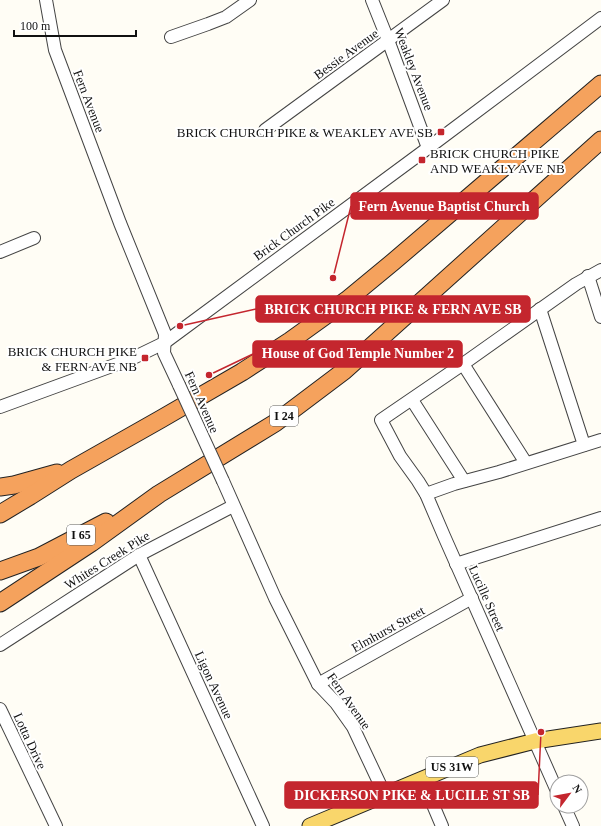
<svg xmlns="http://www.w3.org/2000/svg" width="601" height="826" viewBox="0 0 601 826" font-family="Georgia,serif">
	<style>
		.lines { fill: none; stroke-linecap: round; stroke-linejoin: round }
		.minor-casing { stroke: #444; stroke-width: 14 }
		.major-casing { stroke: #222; stroke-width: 17 }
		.highway-casing { stroke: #222; stroke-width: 19 }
		.minor { stroke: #fff; stroke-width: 12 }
		.major { stroke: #f9d66b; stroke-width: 15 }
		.highway { stroke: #f5a25d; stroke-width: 17 }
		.minor-bridge-casing { stroke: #444; stroke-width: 14; stroke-linecap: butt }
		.minor-bridge { stroke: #fff; stroke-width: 12 }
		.poi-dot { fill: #c4262e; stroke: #fff; stroke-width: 1.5 }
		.labels { text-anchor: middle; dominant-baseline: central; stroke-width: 4; stroke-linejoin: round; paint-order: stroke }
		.shield { fill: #fff; stroke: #585858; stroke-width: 1 }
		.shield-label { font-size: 12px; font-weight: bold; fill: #111 }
		.street-label { font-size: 13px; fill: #111; stroke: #fff }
		.poi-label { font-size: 13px; fill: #111; stroke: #fff; text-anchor: end }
		.leader { fill: none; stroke: #c4262e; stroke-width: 1.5 }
		.callout-dot { fill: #c4262e; stroke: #fff; stroke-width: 1.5 }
		.callout { fill: #c4262e; stroke: #c4262e; stroke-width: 1.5 }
		.callout-label { font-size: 14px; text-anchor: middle; font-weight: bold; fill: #fff }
	</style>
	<rect width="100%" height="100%" fill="#fffdf5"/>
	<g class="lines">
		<defs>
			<g id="minor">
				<polyline points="46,0 55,50 120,223 165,334 164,353 179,385"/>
				<polyline points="372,0 388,40 428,148"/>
				<polyline points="171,37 208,24 226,17 250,0"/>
				<polyline points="265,130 443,0"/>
				<polyline points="0,252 34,238"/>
				<polyline points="588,276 601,317"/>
				<polyline points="540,309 584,445"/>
				<polyline points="463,364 526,463"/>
				<polyline points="412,400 464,481"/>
				<polyline points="0,407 131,359 164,343 428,148 601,18"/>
				<polyline points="223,481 275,598 318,684 336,703 353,727 385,795"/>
				<polyline points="426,494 454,484 499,472 601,440"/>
				<polyline points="139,555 263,826"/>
				<polyline points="456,564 601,518"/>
				<polyline points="0,645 139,555 233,506"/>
				<polyline points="318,684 472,598"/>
				<polyline points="0,709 56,826"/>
				<polyline points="422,779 442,826"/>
				<polyline points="557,791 444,536 426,494 418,481 400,456 381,420 463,364 576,284 601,270"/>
				<polyline points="564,806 573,826"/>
			</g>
			<polyline id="major" points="310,826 480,755 535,741 601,731"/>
			<g id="highway">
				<polyline points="0,487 14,485 57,473"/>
				<polyline points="0,514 30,496 71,470 161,419 242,372 290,341 347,300 393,262 601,84"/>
				<polyline points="0,571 39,557 106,522"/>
				<polyline points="0,603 91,543 159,494 275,423 344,371 601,140"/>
			</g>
		</defs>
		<use href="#minor" class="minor-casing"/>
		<use href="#major" class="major-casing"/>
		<use href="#highway" class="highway-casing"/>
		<use href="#minor" class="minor"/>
		<use href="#major" class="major"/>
		<use href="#highway" class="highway"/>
		<defs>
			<polyline id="minor-bridge" points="179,385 223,481"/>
		</defs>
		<use href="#minor-bridge" class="minor-bridge-casing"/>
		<use href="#minor-bridge" class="minor-bridge"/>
	</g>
	<g class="poi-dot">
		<rect x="437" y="128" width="8" height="8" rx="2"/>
		<rect x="418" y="156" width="8" height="8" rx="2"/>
		<rect x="141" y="354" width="8" height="8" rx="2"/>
	</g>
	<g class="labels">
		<g class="shield">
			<rect x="270" y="406" width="28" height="20" rx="3"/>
			<rect x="67" y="525" width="28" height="20" rx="3"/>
			<rect x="426" y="757" width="52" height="20" rx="3"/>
		</g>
		<g class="shield-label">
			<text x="284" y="416">I 24</text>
			<text x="81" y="535">I 65</text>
			<text x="452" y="767">US 31W</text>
		</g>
		<g class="street-label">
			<text transform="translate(346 54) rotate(-36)">Bessie Avenue</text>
			<text transform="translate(414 69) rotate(69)">Weakley Avenue</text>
			<text transform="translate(89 101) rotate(69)">Fern Avenue</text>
			<text transform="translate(294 229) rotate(-36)">Brick Church Pike</text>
			<text transform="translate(202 402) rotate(66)">Fern Avenue</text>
			<text transform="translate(107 560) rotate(-32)">Whites Creek Pike</text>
			<text transform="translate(487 598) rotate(66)">Lucille Street</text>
			<text transform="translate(388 629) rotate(-29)">Elmhurst Street</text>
			<text transform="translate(214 685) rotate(65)">Ligon Avenue</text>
			<text transform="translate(349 701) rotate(55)">Fern Avenue</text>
			<text transform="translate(30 741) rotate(65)">Lotta Drive</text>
		</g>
		<g class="poi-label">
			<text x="433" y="132">BRICK CHURCH PIKE &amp; WEAKLEY AVE SB</text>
			<text x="430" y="153" text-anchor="start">BRICK CHURCH PIKE<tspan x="430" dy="15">AND WEAKLY AVE NB</tspan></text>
			<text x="137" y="351">BRICK CHURCH PIKE<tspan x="137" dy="15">&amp; FERN AVE NB</tspan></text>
		</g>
	</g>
	<path class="leader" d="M333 278L351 206M180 326L256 309M209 375L253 354M541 732L538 795"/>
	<g class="callout-dot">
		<circle cx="333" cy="278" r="4"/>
		<circle cx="180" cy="326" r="4"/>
		<circle cx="209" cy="375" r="4"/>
		<circle cx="541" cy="732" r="4"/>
	</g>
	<g class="callout">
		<rect x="351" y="193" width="187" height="26" rx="4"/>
		<rect x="256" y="296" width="274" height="26" rx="4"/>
		<rect x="253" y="341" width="209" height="26" rx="4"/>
		<rect x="285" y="782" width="253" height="26" rx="4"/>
	</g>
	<g class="callout-label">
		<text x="444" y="211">Fern Avenue Baptist Church</text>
		<text x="393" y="314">BRICK CHURCH PIKE &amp; FERN AVE SB</text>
		<text x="358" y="358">House of God Temple Number 2</text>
		<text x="412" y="800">DICKERSON PIKE &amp; LUCILE ST SB</text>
	</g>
	<g transform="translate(569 794) rotate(58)"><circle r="19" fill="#ffffff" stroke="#a0a0a0"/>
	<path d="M0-3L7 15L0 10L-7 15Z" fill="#c4262e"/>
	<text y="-6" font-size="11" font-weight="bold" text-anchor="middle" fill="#111111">N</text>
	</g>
	<path d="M14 30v6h122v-6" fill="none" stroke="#111111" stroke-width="2"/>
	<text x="20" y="30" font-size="12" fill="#111111" stroke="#ffffff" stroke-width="3" paint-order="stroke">100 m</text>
</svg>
